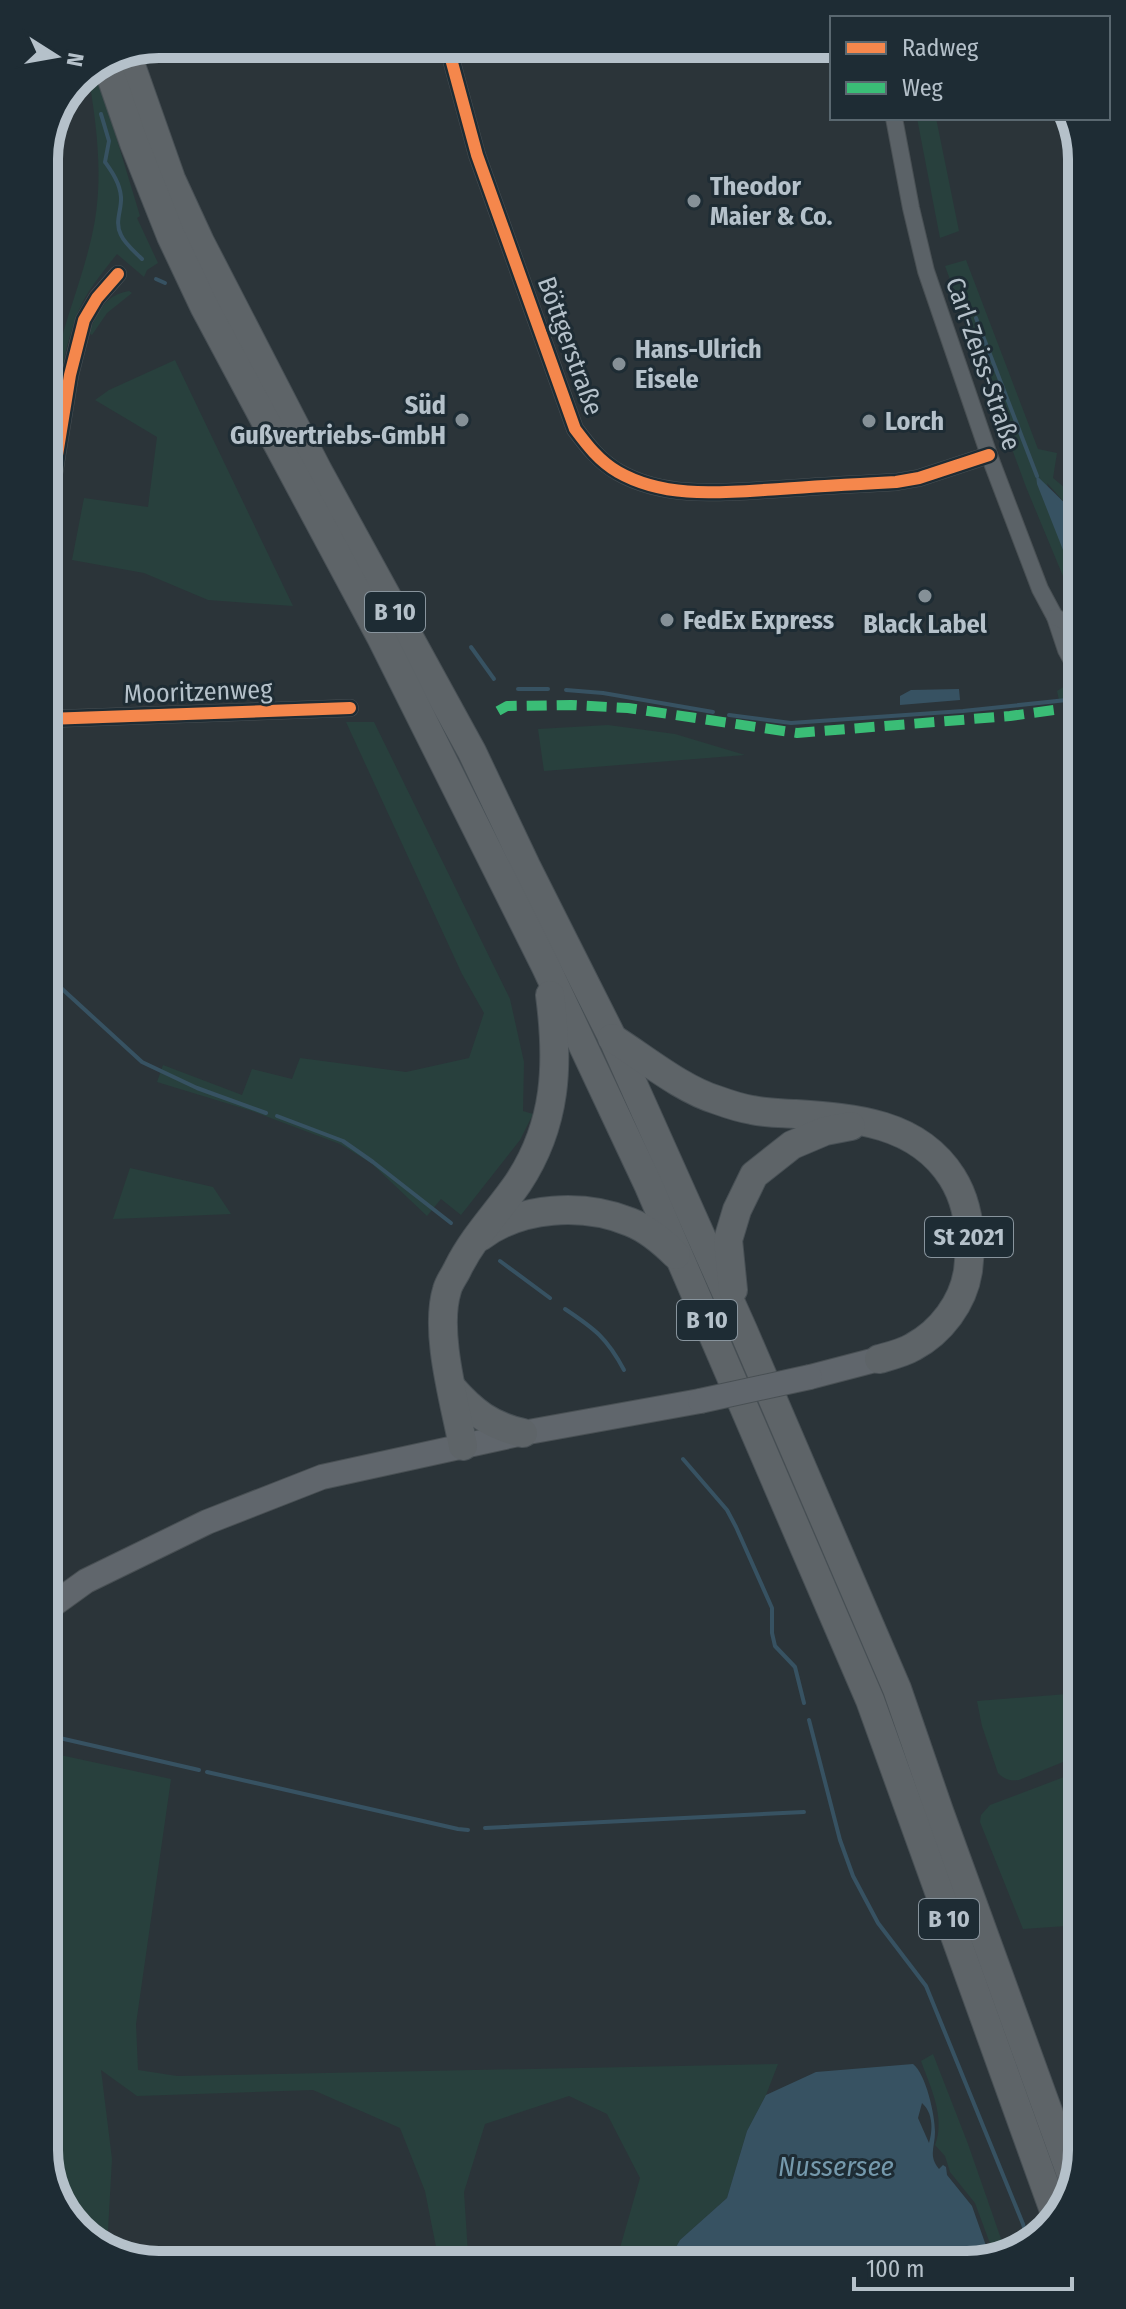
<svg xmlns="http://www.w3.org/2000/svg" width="1126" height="2309" viewBox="0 0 1126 2309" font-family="'Fira Sans Condensed',sans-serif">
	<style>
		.green { fill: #28403d }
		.water { fill: #375262; fill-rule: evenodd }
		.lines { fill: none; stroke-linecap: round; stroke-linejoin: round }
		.stream { stroke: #375262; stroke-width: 4 }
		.minor-casing { stroke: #495054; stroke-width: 18 }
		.secondary-casing { stroke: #495054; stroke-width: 26 }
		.trunk-casing { stroke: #485055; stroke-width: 30 }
		.minor { stroke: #5b6267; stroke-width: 16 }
		.secondary { stroke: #60666c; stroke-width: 24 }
		.trunk { stroke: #5e6468; stroke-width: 28 }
		.secondary-bridge-casing { stroke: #495054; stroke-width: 26; stroke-linecap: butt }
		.secondary-bridge { stroke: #60666c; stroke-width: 24 }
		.quiet { stroke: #3abd76; stroke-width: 10; stroke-dasharray: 20 10; stroke-linecap: butt }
		.cycleway-casing { stroke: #1e2c34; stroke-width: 17 }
		.cycleway { stroke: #f5874c; stroke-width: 12 }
		.poi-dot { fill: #859097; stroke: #1e2c34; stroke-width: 3 }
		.labels { text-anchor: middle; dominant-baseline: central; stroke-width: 6; stroke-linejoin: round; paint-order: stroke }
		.shield { fill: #1e2c34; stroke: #88949d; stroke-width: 2 }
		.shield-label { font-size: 24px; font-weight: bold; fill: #b5c1ca }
		.poi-label { font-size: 26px; font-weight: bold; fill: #b5c1ca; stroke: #1e2c34; text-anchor: start }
		.street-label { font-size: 26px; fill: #b5c1ca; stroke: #1e2c34 }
		.water-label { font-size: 28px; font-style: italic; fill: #7599ac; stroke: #1e2c34 }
		.rim { fill: none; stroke: #b5c1ca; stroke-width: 10 }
	</style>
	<rect width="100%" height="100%" fill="#2b3439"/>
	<g class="green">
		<path d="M96,70L140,216L137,218L158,263L147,270L144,277L117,254C101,274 85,293 76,317C58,366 54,427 46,478C45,437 47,397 57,356C68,310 87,267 95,220C103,171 96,121 88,73Z"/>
		<polygon points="917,118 936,118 959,231 940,238"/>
		<polygon points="966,260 1038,449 1057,453 1053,478 1070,492 1066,504 1047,483 1065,555 1074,565 1075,572 1075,605 1026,487 945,266"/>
		<path d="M129,291L132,293L107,313L92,335L89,333C98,311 104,296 129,291Z"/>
		<polygon points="175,360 293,606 208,600 144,573 72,560 84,498 148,507 157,437 95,400 109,390"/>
		<polygon points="1072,682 1076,683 1076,698 1059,700 1057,691"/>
		<polygon points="346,722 374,722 510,999 524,1062 523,1111 533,1114 520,1140 461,1215 441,1199 427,1216 371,1163 340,1144 249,1110 157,1082 163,1065 242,1095 252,1069 292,1079 300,1058 406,1072 469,1058 484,1013 462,974"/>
		<polygon points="608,725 675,734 745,755 544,771 538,729"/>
		<polygon points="130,1168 213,1187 231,1214 113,1219"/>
		<path d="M1080,1693V1755L1019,1780C1010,1781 1005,1780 998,1773L982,1726L977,1701Z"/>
		<polygon points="51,1753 171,1779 136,2024 138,2070 177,2076 778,2064 766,2095 747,2131 727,2198 680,2240 669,2260 609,2260 618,2255 640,2178 607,2114 569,2096 485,2124 464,2192 468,2254 453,2262 439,2262 425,2191 400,2128 313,2090 137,2096 101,2070 112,2159 107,2248 89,2242 53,2194"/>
		<polygon points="1080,1771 1081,1925 1023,1929 980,1822 981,1815 990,1805"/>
		<path d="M933,2054L968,2144L1007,2256L995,2257L975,2203L950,2172L945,2156L935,2145C946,2118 930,2086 921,2061Z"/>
	</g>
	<g class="water">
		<polygon points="1036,475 1075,513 1075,572 1074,565 1065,555 1037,484"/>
		<polygon points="959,689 960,700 900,705 900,696 911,690"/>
		<path d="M913,2064C926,2074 935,2115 935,2132C935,2147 928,2156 939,2169L943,2165L946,2167L947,2175L972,2206L990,2257L669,2260L680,2240L727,2198L747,2131L766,2095L816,2072ZM922,2103C933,2113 933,2129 929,2143L918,2118Z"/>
	</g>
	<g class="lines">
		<g class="stream">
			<path d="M101,114L109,141L105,162C112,172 120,183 121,197C122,210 114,222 121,235C125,244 135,252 142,259"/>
			<polyline points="156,279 165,283"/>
			<polyline points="976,318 1037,476"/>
			<polyline points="471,647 494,679"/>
			<polyline points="518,689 548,689"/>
			<polyline points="566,690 603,693 713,712"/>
			<polyline points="729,715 791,723 963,711 1076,699"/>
			<polyline points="48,976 142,1062 197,1088 266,1113"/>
			<polyline points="277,1116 343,1141 373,1162 451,1223"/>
			<polyline points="500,1261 550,1298"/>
			<path d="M565,1309C595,1329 607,1338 624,1370"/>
			<polyline points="683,1459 727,1510 736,1527 772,1608 772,1633 775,1646 795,1667 804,1703"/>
			<polyline points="809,1720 840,1840 853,1876 878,1923 926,1986 1023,2224 1028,2242"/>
			<polyline points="51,1736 199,1770"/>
			<polyline points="207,1772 458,1829 468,1830"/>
			<polyline points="485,1828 804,1812"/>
		</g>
		<defs>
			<g id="minor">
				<path d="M447,44L477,155L575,429C587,445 599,461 618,472C667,500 726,492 780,489C819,486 857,484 896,482L919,478L989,455"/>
				<polyline points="894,118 911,208 926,271 989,455 1040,589 1055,617 1066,650 1076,668"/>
				<polyline points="46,523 70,375 84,320 97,298 118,274"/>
				<polyline points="1055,617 1076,627"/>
				<polyline points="47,719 350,708"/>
			</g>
			<g id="secondary">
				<polyline points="810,1377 879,1359"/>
				<polyline points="50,1607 86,1581 207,1522 322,1477 523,1433 700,1401"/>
			</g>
			<g id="trunk">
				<polyline points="128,57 171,179 200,242 318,471 472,752 526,866 612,1037 743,1330 897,1689 939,1811 1073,2180"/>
				<polyline points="107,65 134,143 171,236 205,308 382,639 546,967 648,1184 870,1700 1057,2219"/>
				<path d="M612,1038C644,1058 681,1089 717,1100C728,1104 740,1108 752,1110C766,1113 781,1113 795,1114C854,1118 917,1122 952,1177C969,1204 972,1239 968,1271C963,1303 941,1332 913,1347C903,1353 890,1356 879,1359"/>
				<path d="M480,1237C521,1206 583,1203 630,1222C648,1229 663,1242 676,1255"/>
				<polyline points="733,1290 728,1240 737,1210 754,1175 792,1145 825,1131 851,1126"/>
				<path d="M452,1388C473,1412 491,1426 523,1433"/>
				<path d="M463,1446C455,1403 434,1332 447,1290C449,1282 455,1275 458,1268C474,1236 498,1212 518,1183C557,1124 559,1064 550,995"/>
			</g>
		</defs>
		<use href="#minor" class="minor-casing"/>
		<use href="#secondary" class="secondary-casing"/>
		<use href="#trunk" class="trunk-casing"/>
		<use href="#minor" class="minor"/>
		<use href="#secondary" class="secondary"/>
		<use href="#trunk" class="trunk"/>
		<defs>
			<polyline id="secondary-bridge" points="700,1401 810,1377"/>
		</defs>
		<use href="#secondary-bridge" class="secondary-bridge-casing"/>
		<use href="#secondary-bridge" class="secondary-bridge"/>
		<polyline class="quiet" points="498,711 507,706 571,705 628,708 797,733 1010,716 1076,707"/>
		<defs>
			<g id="cycleway">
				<path d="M447,44L477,155L575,429C587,445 599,461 618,472C667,500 726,492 780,489C819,486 857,484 896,482L919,478L989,455"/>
				<polyline points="46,523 70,375 84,320 97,298 118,274"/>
				<polyline points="47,719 350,708"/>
			</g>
		</defs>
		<use href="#cycleway" class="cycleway-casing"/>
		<use href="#cycleway" class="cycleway"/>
	</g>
	<g class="poi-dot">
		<circle cx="694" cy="201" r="8"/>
		<circle cx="619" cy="364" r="8"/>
		<circle cx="462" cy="420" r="8"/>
		<circle cx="869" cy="421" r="8"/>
		<circle cx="925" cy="596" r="8"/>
		<circle cx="667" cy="620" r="8"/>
	</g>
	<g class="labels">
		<g class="shield">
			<rect x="365" y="592" width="60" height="40" rx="6"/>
			<rect x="925" y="1217" width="88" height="40" rx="6"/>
			<rect x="677" y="1300" width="60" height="40" rx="6"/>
			<rect x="919" y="1899" width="60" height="40" rx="6"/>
		</g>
		<g class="shield-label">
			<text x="395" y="612">B 10</text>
			<text x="969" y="1237">St 2021</text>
			<text x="707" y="1320">B 10</text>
			<text x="949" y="1919">B 10</text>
		</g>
		<g class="poi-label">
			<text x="710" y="186">Theodor<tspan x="710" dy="30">Maier &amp; Co.</tspan></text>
			<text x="635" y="349">Hans-Ulrich<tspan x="635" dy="30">Eisele</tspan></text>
			<text x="446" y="405" text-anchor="end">Süd<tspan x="446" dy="30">Gußvertriebs-GmbH</tspan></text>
			<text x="885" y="421">Lorch</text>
			<text x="683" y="620">FedEx Express</text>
			<text x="925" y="624" text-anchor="middle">Black Label</text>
		</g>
		<g class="street-label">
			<text transform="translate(570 346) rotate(70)">Böttgerstraße</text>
			<text transform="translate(983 364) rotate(71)">Carl-Zeiss-Straße</text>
			<text transform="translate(198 692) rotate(-2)">Mooritzenweg</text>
		</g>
		<g class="water-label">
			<text x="836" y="2166">Nussersee</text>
		</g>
	</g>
	<path d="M0 0H1126V2309H0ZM159 58H967A101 101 0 0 1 1068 159V2150A101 101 0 0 1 967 2251H159A101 101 0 0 1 58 2150V159A101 101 0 0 1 159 58Z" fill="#1e2c34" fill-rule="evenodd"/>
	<path class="rim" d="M159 58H967A101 101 0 0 1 1068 159V2150A101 101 0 0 1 967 2251H159A101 101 0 0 1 58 2150V159A101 101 0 0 1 159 58Z"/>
	<rect x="830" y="16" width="280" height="104" fill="#1e2c34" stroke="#5a6870" stroke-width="2"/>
	<rect x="846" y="42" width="40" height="12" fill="#f5874c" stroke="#5a6870" stroke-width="2"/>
	<text x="902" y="56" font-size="24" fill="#b5c1ca">Radweg</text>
	<rect x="846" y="82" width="40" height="12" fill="#3abd76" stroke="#5a6870" stroke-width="2"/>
	<text x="902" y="96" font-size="24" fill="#b5c1ca">Weg</text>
	<g transform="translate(56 56) rotate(101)" stroke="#1e2c34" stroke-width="6" paint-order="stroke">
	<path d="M0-6L14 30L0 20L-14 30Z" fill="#b5c1ca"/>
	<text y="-12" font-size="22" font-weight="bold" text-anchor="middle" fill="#b5c1ca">N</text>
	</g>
	<path d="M854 2277v12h218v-12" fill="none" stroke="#b5c1ca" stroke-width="4"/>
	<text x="866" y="2277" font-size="24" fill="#b5c1ca" stroke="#1e2c34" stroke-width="6" paint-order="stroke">100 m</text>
</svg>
